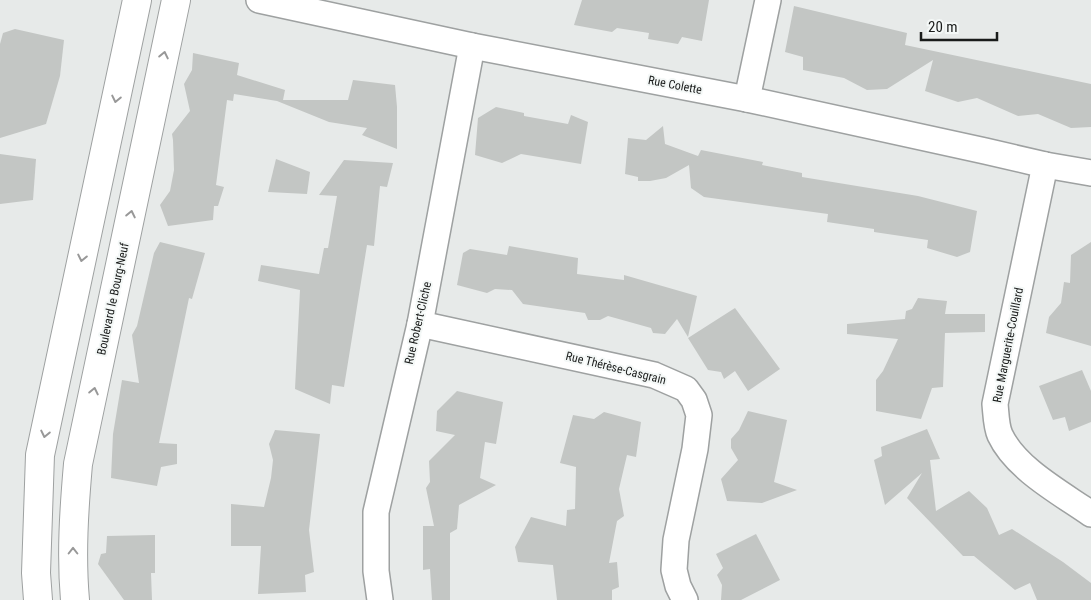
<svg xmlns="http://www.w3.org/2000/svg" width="1091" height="600" viewBox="0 0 1091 600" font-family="'Roboto Condensed',sans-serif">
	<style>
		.building { fill: #c3c6c4 }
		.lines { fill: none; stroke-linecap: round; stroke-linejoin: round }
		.street-casing { stroke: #9ea1a1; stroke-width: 28 }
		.secondary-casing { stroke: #9ea1a1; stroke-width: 30 }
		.street { stroke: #fff; stroke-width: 25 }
		.secondary { stroke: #fff; stroke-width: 28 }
		.oneway { stroke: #989898 }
		.labels { text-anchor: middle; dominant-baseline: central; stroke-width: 4; stroke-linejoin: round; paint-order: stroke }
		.street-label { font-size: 12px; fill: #191b1a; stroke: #f4f8f7 }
	</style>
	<rect width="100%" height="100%" fill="#e7eae9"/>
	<g class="building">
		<polygon points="582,0 709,0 702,41 682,37 678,44 648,39 649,33 617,28 612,32 574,25"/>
		<polygon points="794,6 907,33 905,45 1091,84 1091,127 1071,128 1038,114 1018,116 977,98 958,102 925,91 933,60 887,89 867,90 844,78 803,70 803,57 785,52"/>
		<polygon points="15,29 64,40 60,76 46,124 0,138 0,44 3,33"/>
		<polygon points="193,53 239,63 237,75 285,90 283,100 348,100 353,80 395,85 397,107 397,149 362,135 367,128 329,122 277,101 234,94 233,101 227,100 216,185 224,187 218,206 214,206 213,220 168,226 160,205 170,191 174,170 173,140 172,134 190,111 184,84 192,70"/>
		<polygon points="496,107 524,113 524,116 568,124 571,115 588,122 581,164 521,154 502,163 475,155 478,118"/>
		<polygon points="663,126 665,144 698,156 701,150 763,162 762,165 802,173 802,177 918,196 977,211 970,252 957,257 927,248 928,240 874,232 874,229 827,222 828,214 704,197 691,188 689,165 666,178 650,181 638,181 638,177 625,174 628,138 646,140"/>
		<polygon points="0,154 36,159 33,200 0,204"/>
		<polygon points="276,159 310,172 307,194 268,192"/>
		<polygon points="344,160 393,163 387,187 380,186 374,246 367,245 344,387 332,385 330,404 295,389 300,290 258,281 261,265 319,274 324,248 328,248 337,196 319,195"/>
		<polygon points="160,242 205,253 192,299 189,298 159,443 177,444 177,464 161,467 157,486 111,478 113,434 122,380 139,383 132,335 137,326 154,253"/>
		<polygon points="1091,242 1091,346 1046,333 1049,317 1061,303 1064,282 1070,283 1071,255"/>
		<polygon points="509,246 578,258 577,274 624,280 624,275 697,296 688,337 677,319 665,334 653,333 651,328 608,316 600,320 588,320 585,313 523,304 512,290 495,289 487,293 457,285 463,253 470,249 507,255"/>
		<polygon points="918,298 947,301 945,314 985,314 985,332 945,333 943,387 932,388 921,419 876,411 876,380 883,371 898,339 847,334 847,324 905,319 906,311 912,309"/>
		<polygon points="735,308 780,369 748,391 735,371 724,379 721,372 708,370 688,338"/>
		<polygon points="1082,370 1091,391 1091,422 1069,431 1065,417 1053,420 1039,386"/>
		<polygon points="457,391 503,402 496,444 485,442 480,478 496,485 459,505 457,529 450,533 450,600 432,600 430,569 423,570 423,526 434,526 426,488 430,482 429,461 455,435 436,431 437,411"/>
		<polygon points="748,411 787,420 774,482 797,490 762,503 727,501 721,479 738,460 731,448 731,439 739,430"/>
		<polygon points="604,412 641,422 636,457 627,455 619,489 624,516 617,521 609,563 617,562 619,587 612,590 612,600 557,600 553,565 518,562 515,547 531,517 566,526 567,510 575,509 576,467 560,463 573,415 594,419"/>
		<polygon points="927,429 940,459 930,460 936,511 969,491 987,508 999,535 1012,529 1063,562 1091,583 1091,600 1037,600 1030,583 1015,590 974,556 963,556 907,498 922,473 885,505 874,460 882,456 881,447"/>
		<polygon points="275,430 320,434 309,530 314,572 305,575 306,592 258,594 261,546 231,546 231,504 264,507 271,478 273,460 269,444"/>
		<polygon points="756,534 780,580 741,600 721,600 722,585 717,575 723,568 716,554"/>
		<polygon points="155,535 155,573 151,573 152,600 124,600 98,564 101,554 106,553 107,536"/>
	</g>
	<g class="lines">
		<defs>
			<g id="street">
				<polyline points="259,0 472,46 747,99 985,151 1045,165 1091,173"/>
				<polyline points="747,99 768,0"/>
				<path d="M1045,165L995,404C996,413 996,426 1000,435C1016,469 1061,493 1091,514"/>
				<polyline points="420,324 654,375 686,389 694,400 699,415 695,449 676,540 674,570 678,586 685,600"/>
				<polyline points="380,600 376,571 376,512 420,324 472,46"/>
			</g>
			<g id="secondary">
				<polyline points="38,600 36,573 40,455 137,0"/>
				<path d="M75,600C71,555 74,510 78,464L176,0"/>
			</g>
		</defs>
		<use href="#street" class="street-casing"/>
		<use href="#secondary" class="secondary-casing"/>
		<use href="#street" class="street"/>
		<use href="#secondary" class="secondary"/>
	</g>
	<defs><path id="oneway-chevron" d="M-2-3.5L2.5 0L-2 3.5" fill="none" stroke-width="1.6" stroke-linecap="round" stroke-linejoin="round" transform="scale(1.25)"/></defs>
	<g class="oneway">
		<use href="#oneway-chevron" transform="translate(164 55) rotate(-78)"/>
		<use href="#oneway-chevron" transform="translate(116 99) rotate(102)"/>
		<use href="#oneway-chevron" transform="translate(131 214) rotate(-78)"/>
		<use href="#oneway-chevron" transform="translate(82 258) rotate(102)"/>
		<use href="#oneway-chevron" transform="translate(94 391) rotate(-78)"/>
		<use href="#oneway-chevron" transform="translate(45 434) rotate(102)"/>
		<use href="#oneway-chevron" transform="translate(73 551) rotate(-90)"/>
	</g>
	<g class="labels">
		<g class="street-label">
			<text transform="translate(675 85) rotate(11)">Rue Colette</text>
			<text transform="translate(113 299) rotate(-78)">Boulevard le Bourg-Neuf</text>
			<text transform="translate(418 323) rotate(-77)">Rue Robert-Cliche</text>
			<text transform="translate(1008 345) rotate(-79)">Rue Marguerite-Couillard</text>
			<text transform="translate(616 368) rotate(14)">Rue Thérèse-Casgrain</text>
		</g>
	</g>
	<path d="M921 32v8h76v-8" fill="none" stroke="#191b1a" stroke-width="2.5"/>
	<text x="928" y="32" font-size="15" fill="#191b1a" stroke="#f4f8f7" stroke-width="4" paint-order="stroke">20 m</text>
</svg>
